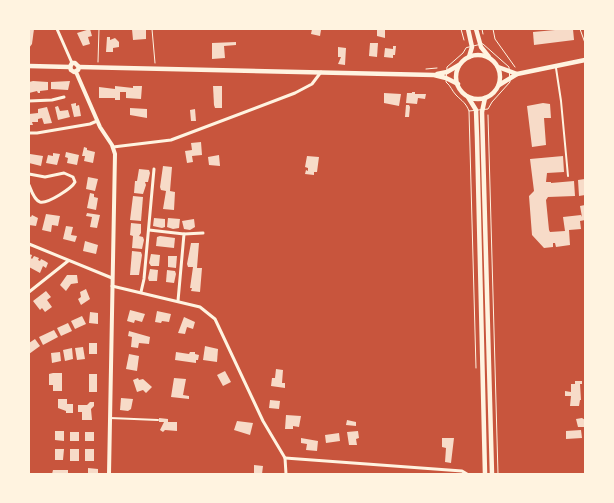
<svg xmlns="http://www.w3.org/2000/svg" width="614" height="503" viewBox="0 0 614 503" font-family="'IBM Plex Serif',serif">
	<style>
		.building { fill: #f7dbc8 }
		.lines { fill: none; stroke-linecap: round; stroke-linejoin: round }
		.path { stroke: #fff3e0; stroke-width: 1 }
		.service { stroke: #fff3e0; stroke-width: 2 }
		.minor { stroke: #fff3e0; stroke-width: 3 }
		.tertiary { stroke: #fff3e0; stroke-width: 4 }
		.secondary { stroke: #fff3e0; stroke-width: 4.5 }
	</style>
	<rect width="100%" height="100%" fill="#c8553d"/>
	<g class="building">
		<polygon points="29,29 34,29 32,44 29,48"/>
		<polygon points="90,29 92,36 88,37 90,44 83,46 77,33"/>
		<polygon points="132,29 146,29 146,39 133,40"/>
		<polygon points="312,29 321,30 320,36 311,34"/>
		<polygon points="377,29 385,29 385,38 377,36"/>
		<polygon points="566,29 573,29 574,40 534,45 533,32"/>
		<polygon points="107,37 110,37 110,40 115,38 119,42 119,47 113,48 113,52 106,52"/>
		<polygon points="236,42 236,45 224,46 225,58 212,59 212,43"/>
		<polygon points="370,43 378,43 377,57 369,56"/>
		<polygon points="393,46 396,46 395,55 393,55 393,58 384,57 385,48 393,49"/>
		<polygon points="338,47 346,48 345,65 338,64 341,57 338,57"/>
		<polygon points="33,81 48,82 48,90 40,91 40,93 38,93 37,91 29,93 29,82"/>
		<polygon points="70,81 68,90 51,89 51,82"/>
		<polygon points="115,86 133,88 133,86 142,86 141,99 126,98 126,92 120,92 120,100 115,100 115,98 99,98 99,87 115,89"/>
		<polygon points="213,86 222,86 222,108 215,108 214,105"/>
		<polygon points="412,92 415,92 415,94 426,94 425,99 418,98 417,104 406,103 407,93 412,93"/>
		<polygon points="384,93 401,94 399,106 384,103"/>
		<polygon points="76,103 76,106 79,105 81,116 74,117 71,104"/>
		<polygon points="543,103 550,104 551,118 544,118 546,145 532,147 527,106"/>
		<polygon points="406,105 409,105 410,107 409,117 405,117"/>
		<polygon points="58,106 60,111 68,110 70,117 58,120 55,107"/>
		<polygon points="47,107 52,123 44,124 42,118 38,119 38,122 32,122 33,125 29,125 29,114 38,113 38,109"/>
		<polygon points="130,108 147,109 147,118 130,115"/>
		<polygon points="195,109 196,121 191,121 190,110"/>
		<polygon points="201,142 202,155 192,156 193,162 187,163 185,151 192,150 191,143"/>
		<polygon points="84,147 87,148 87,150 95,152 93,163 84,161 85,156 82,156"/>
		<polygon points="66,152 79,155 77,165 67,163 68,158 65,157"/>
		<polygon points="53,153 60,154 57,165 46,163 48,155 53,156"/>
		<polygon points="30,154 43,156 41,166 29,163"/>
		<polygon points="219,155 220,166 209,165 208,157"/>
		<polygon points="307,156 319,157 317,172 314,172 314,175 305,174 306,170 308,171 308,168 305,167"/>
		<polygon points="563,156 564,172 547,173 546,182 551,182 551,183 574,181 575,196 548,197 546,200 549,230 550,232 565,231 563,217 581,215 582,217 580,206 585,205 585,220 580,221 581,229 569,230 570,245 556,247 555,243 553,243 553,247 544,248 532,235 529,196 534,191 530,159"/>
		<polygon points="163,166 172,167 170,191 175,192 174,210 163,209 166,191 161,190 160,187"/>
		<polygon points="139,169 149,170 150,173 148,182 145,182 146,185 143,194 134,193 135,181 137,181"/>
		<polygon points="88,177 98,179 95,191 86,189"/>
		<polygon points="585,179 585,195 579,196 578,180"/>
		<polygon points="90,193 94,194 94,197 98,198 96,210 87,208"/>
		<polygon points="133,196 143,197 141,221 130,220"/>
		<polygon points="87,213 100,215 97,228 90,227 92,217 86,216"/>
		<polygon points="46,214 60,216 58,226 52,225 51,232 42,230"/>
		<polygon points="32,215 38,218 36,226 29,225 29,216 31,217"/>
		<polygon points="154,218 165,219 165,227 162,228 153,226"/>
		<polygon points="168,218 180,219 179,228 173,229 167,227"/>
		<polygon points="194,219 195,227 190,230 184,229 182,221"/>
		<polygon points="131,223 141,224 141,233 139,236 143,237 144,240 142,249 132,248 133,236 130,235"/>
		<polygon points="66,226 73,227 71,235 77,236 75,242 63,239"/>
		<polygon points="160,236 175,238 174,248 156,246 157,237"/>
		<polygon points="85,241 98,245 96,254 83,251"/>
		<polygon points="191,243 199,243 197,268 202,268 200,292 191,291 192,288 190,288 193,267 188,267 187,264"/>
		<polygon points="132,251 141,252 142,255 139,275 130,275"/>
		<polygon points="29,254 32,255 31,258 32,259 34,256 39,258 38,260 40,261 41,259 45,261 48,263 46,268 43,266 40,273 29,267"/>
		<polygon points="151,254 160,255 159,266 151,266 149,263"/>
		<polygon points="168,256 177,256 176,268 168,267"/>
		<polygon points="150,269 158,270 157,281 149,281 148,278"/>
		<polygon points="167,270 175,271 176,274 174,283 166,282"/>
		<polygon points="67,275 77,275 78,283 71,284 66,291 60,285"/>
		<polygon points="86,289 90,299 81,305 78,299 81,297 80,292"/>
		<polygon points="46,291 51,297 47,300 52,307 45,312 42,308 40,310 33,301"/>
		<polygon points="130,310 145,314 142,322 135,320 134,323 127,321"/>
		<polygon points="157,311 171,314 169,322 162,321 161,323 155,322"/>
		<polygon points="90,312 98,313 98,324 89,323"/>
		<polygon points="82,316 86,324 75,329 71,321"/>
		<polygon points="184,317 195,322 193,329 187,327 185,334 178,333"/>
		<polygon points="68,323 72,331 61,336 57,328"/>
		<polygon points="54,330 58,337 43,345 39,337"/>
		<polygon points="129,331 150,337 149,344 139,343 138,348 131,347 132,337 128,336"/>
		<polygon points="35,339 40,346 29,354 29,343"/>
		<rect x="89" y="343" width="8" height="11"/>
		<polygon points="205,346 218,349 217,362 203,360"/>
		<polygon points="83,347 85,359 77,360 75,348"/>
		<polygon points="72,348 73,359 65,361 63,350"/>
		<polygon points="60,352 61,361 52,363 51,353"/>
		<polygon points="176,352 189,354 190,352 195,352 195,354 199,355 198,360 196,360 196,363 175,360"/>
		<polygon points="129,354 139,356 137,371 126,369"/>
		<polygon points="276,369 283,370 282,383 285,383 285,388 271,386 272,378 275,378"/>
		<polygon points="225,371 231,382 223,386 217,375"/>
		<polygon points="53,373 62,373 62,391 53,391 53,385 49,385 49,374"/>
		<rect x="89" y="374" width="8" height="18"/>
		<polygon points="138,378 139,380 143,379 152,387 146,393 143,390 137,392 133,380"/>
		<polygon points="174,378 186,379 183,395 189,396 189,399 171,397"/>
		<polygon points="575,381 582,381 582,384 580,384 581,400 580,400 579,406 570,406 571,396 565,396 565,391 571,392 571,384 575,384"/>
		<polygon points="121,398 133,399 131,409 128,411 120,410"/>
		<polygon points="58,399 67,399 67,404 73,404 73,413 66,413 66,411 58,408"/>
		<polygon points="270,400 280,401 279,409 269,408"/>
		<polygon points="90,402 94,402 94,406 91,409 92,420 82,420 82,412 78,412 78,405 87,405"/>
		<polygon points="286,415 301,416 299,427 293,426 293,429 285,429"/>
		<polygon points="159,418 168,419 168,422 177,422 177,431 165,430 163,432 160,430 164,422 159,422"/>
		<polygon points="582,418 585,420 585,427 578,427 576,419"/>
		<polygon points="347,420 356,422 356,426 346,425"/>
		<polygon points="237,421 253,423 250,435 234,430"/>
		<polygon points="581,430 582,438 566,439 566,431"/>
		<polygon points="55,431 64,431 64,441 55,440"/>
		<polygon points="358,431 359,438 356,439 357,445 349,445 347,432"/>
		<rect x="70" y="432" width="9" height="9"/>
		<rect x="85" y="432" width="9" height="9"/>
		<polygon points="339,433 340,441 326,443 325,435"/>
		<polygon points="301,438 318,441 317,451 306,450 307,444 301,443"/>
		<polygon points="442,438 454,438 451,463 445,462 446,448 442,447"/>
		<polygon points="55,449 64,449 63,460 55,460"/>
		<rect x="70" y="449" width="9" height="12"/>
		<rect x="85" y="449" width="9" height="12"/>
		<polygon points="254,465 263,466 262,474 254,474"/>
		<polygon points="88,468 98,469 98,474 88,474"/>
		<polygon points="53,470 68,470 68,474 52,474"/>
	</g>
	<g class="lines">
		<g class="path">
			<polyline points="152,29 155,63"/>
			<polyline points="461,29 464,40"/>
			<polyline points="482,29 483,34"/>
			<polyline points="493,29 495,39 515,67"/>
			<polyline points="580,29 585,43"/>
			<path d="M483,44L509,67L510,82L492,102L488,109L469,111C466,103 462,101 456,95C452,91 451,86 446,82L447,67L463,53L466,48Z"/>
			<polyline points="98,62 99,29"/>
			<polyline points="426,69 437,68"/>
			<polyline points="469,111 476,368"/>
			<polyline points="488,115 498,474"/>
		</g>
		<g class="service">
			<polyline points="556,68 561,101 568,176"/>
			<polyline points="110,418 158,420"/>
		</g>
		<g class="minor">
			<polyline points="57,29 72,63"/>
			<polyline points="29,101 52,100 64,97"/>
			<polyline points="29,133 37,133 90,124 97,121"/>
			<polyline points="113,147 171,140 295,93 312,84 321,72"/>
			<path d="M29,174L45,177L64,173L73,177L75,182C72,188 48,204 40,202C34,200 31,190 29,185"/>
			<polyline points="149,230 184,234 178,301"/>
			<polyline points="184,234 203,233"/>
			<polyline points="29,244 112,278"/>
			<polyline points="112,286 200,307 215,319 263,421 285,458 286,474"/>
			<polyline points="29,292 68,261"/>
			<polyline points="141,292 144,279 154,169"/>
			<polyline points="285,458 462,471 467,474"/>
		</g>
		<polyline class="tertiary" points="76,72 100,127 112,145 115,154 109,474"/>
		<g class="secondary">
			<polyline points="468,29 472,47 469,57"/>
			<polyline points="476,29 481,47 489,57"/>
			<circle cx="478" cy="77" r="22"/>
			<polyline points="29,66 70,67"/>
			<polyline points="70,67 71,70 74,72 78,70 79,67"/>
			<polyline points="70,67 72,63 75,63 79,67"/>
			<polyline points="79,67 434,75 446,78 458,84"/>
			<polyline points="498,67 517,74"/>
			<polyline points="437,74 447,72 459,65"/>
			<polyline points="499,85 517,74 585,60"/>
			<polyline points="468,97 476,110 477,138 485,474"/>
			<polyline points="485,98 482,112 492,474"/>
		</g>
	</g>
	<rect width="614" height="503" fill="none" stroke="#fff3e0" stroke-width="60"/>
</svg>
